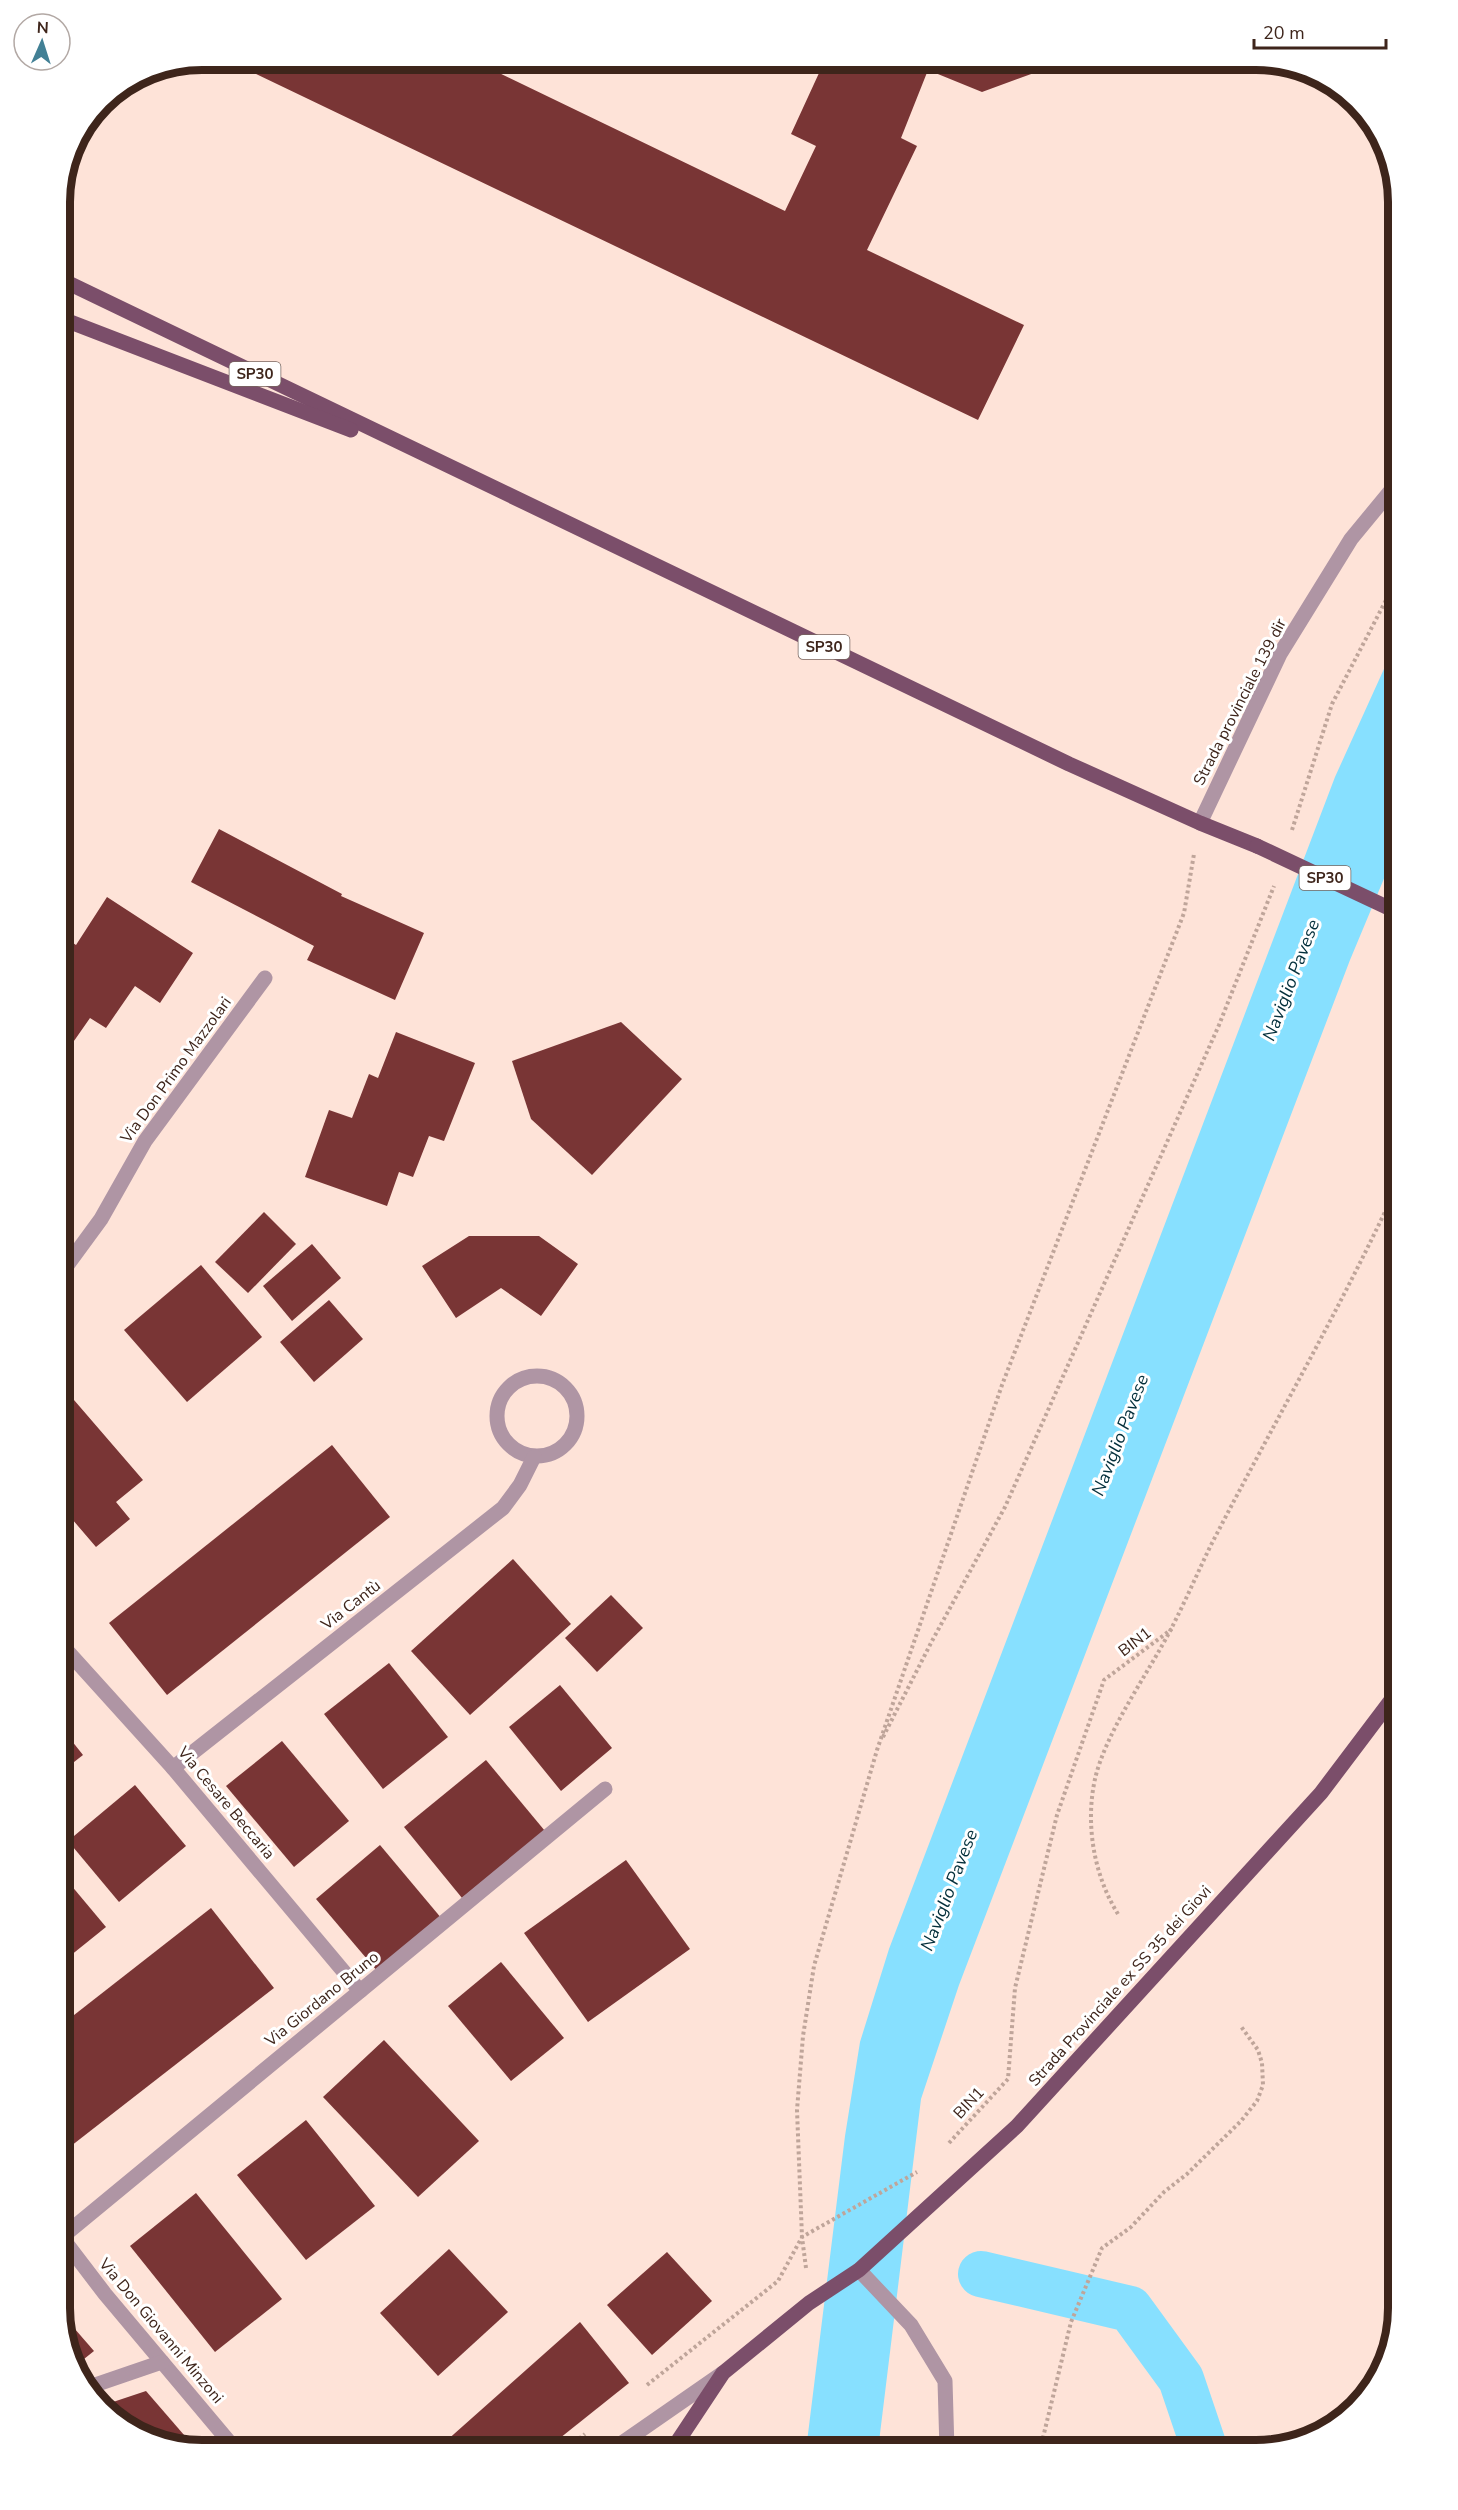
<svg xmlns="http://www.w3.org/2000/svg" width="1458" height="2510" viewBox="0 0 1458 2510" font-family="'Nunito Sans',sans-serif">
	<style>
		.water { fill: #87e0ff }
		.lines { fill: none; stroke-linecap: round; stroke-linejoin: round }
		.canal { stroke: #87e0ff; stroke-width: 46 }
		.building { fill: #793535 }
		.path { stroke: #bfa59a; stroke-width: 4; stroke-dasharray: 3 3; stroke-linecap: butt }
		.minor { stroke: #af95a4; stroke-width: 15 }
		.major { stroke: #7b4e6a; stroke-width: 15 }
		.major-bridge { stroke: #7b4e6a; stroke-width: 15 }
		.labels { text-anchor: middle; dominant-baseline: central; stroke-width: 6; stroke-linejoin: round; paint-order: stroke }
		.shield { fill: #fff; stroke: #78665f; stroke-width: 1.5 }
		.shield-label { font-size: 15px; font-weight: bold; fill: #3e251b }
		.street-label { font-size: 16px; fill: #3e251b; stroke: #fff }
		.water-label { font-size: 18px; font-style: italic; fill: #032f3b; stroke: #fff }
		.rim { fill: none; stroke: #3e251b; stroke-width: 8 }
	</style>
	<rect width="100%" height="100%" fill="#fee3d8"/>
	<polygon class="water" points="1398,638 1398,845 1350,960 959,1985 921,2099 878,2450 806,2450 845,2136 860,2042 889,1949 1335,777"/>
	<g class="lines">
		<polyline class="canal" points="981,2274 1130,2309 1181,2379 1205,2450"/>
	</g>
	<g class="building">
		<polygon points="227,60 498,60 493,70 785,211 816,146 791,134 825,60 1058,60 1056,65 982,92 928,70 901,138 917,146 867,250 1024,325 978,420"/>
		<polygon points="219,829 342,894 341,896 424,933 395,1000 307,960 314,946 191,882"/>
		<polygon points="107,897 193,953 160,1003 135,986 106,1028 90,1018 60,1061 60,934 76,945"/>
		<polygon points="621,1022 682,1079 592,1175 531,1119 512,1061"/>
		<polygon points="396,1032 475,1063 444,1141 429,1136 413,1177 399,1172 387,1206 305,1177 329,1110 352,1118 369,1074 378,1078"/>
		<polygon points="264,1212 296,1244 248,1293 215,1262"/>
		<polygon points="469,1236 539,1236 578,1264 541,1316 501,1288 456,1318 422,1266"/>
		<polygon points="312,1244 341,1278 292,1321 263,1286"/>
		<polygon points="201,1265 262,1337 187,1402 124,1330"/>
		<polygon points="329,1300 363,1339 314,1382 280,1342"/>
		<polygon points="74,1400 143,1480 116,1502 130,1519 96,1547 60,1505 60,1412"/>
		<polygon points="332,1445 390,1517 167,1695 109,1623"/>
		<polygon points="513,1559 571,1624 470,1715 411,1651"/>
		<polygon points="611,1595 643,1628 597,1672 565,1638"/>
		<polygon points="389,1663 448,1737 383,1789 324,1714"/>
		<polygon points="560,1685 612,1748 561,1791 509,1727"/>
		<polygon points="60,1726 83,1755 60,1773"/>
		<polygon points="282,1741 349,1821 294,1867 226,1786"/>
		<polygon points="486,1760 545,1831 462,1898 404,1827"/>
		<polygon points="135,1785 186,1846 119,1902 68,1841"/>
		<polygon points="380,1845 442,1919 378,1972 316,1899"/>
		<polygon points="626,1860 690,1949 588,2022 524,1933"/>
		<polygon points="60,1872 106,1927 60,1964"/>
		<polygon points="211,1908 274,1988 71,2146 60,2133 60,2026"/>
		<polygon points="501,1962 564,2038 511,2081 448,2006"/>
		<polygon points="384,2040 479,2141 418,2197 323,2097"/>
		<polygon points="306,2120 375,2206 306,2260 237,2175"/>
		<polygon points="196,2193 282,2299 215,2352 130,2246"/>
		<polygon points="449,2249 508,2312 438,2376 380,2313"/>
		<polygon points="667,2252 712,2301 652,2355 607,2305"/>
		<polygon points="61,2313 94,2351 74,2367"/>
		<polygon points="580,2322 629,2383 545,2450 436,2450"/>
		<polygon points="146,2391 197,2450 123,2426 104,2405"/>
	</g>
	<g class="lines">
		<g class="path">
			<polyline points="1292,830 1332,704 1398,577"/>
			<polyline points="883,1737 932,1641 1005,1507 1219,1025 1274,886"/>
			<path d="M1118,1914C1094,1876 1085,1824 1095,1779C1106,1731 1148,1674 1171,1629C1185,1602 1197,1574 1210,1547C1272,1426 1341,1308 1398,1184"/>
			<polyline points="949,2143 1008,2079 1015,1988 1057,1815 1104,1680 1172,1629"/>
			<polyline points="806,2268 802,2237 797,2110 803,2036 814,1966 877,1750 1002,1385 1184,913 1194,854"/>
			<polyline points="647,2385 778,2281 802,2237 917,2172"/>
			<polyline points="565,2450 585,2434"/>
			<polyline points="1040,2450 1071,2322 1102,2248 1131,2227 1164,2192 1187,2174 1241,2121 1257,2101 1263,2085 1262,2063 1258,2050 1240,2025"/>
		</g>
		<g class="minor">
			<polyline points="1200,823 1280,654 1351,539 1398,482"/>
			<polyline points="60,1275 101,1219 145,1141 265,978"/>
			<circle cx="537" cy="1416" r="40"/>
			<polyline points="60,1643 173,1768 360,1991"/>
			<polyline points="173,1768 503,1508 520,1485 534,1457"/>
			<polyline points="60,2235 105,2294 236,2450"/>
			<polyline points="62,2237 605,1789"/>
			<polyline points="859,2270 911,2325 945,2381 947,2450"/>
			<polyline points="89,2387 162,2362"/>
			<polyline points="612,2450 723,2373"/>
		</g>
		<g class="major">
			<polyline points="60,279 1069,764 1200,823 1257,846"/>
			<polyline points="60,318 351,430"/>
			<polyline points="672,2450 723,2373 809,2303 859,2270 1017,2126 1321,1793 1398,1691"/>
		</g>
		<polyline class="major-bridge" points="1257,846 1393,910"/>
	</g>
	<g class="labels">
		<g class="shield">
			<rect x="229.5" y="362" width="51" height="24" rx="4.5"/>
			<rect x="798.5" y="635" width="51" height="24" rx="4.5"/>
			<rect x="1299.5" y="866" width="51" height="24" rx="4.5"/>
		</g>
		<g class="shield-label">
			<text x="255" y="374">SP30</text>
			<text x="824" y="647">SP30</text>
			<text x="1325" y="878">SP30</text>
		</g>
		<g class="street-label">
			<text transform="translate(1240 702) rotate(-63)">Strada provinciale 139 dir</text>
			<text transform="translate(176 1070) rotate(-54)">Via Don Primo Mazzolari</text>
			<text transform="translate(351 1605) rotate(-38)">Via Cantù</text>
			<text transform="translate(1135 1642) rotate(-37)">BIN1</text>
			<text transform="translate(226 1803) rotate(50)">Via Cesare Beccaria</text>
			<text transform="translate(1120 1986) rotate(-48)">Strada Provinciale ex SS 35 dei Giovi</text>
			<text transform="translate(322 1999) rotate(-39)">Via Giordano Bruno</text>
			<text transform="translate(969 2103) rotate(-47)">BIN1</text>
			<text transform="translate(161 2331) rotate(50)">Via Don Giovanni Minzoni</text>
		</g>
		<g class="water-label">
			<text transform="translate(1291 980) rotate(-69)">Naviglio Pavese</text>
			<text transform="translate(1120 1435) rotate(-69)">Naviglio Pavese</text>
			<text transform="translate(949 1890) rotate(-69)">Naviglio Pavese</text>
		</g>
	</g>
	<path d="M0 0H1458V2510H0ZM202 70H1256A132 132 0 0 1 1388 202V2308A132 132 0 0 1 1256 2440H202A132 132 0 0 1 70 2308V202A132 132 0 0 1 202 70Z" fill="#fff" fill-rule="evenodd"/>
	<path class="rim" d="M202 70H1256A132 132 0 0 1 1388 202V2308A132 132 0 0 1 1256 2440H202A132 132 0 0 1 70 2308V202A132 132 0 0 1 202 70Z"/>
	<g transform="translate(42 42) rotate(3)"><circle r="28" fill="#ffffff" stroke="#b2a8a4" stroke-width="1.5"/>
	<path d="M0-4.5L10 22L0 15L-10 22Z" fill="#428095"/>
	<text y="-9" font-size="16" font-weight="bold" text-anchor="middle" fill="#3e251b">N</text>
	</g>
	<path d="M1254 39v9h132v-9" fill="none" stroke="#3e251b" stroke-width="3"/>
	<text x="1263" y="39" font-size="18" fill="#3e251b" stroke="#ffffff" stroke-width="4.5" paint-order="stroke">20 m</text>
</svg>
